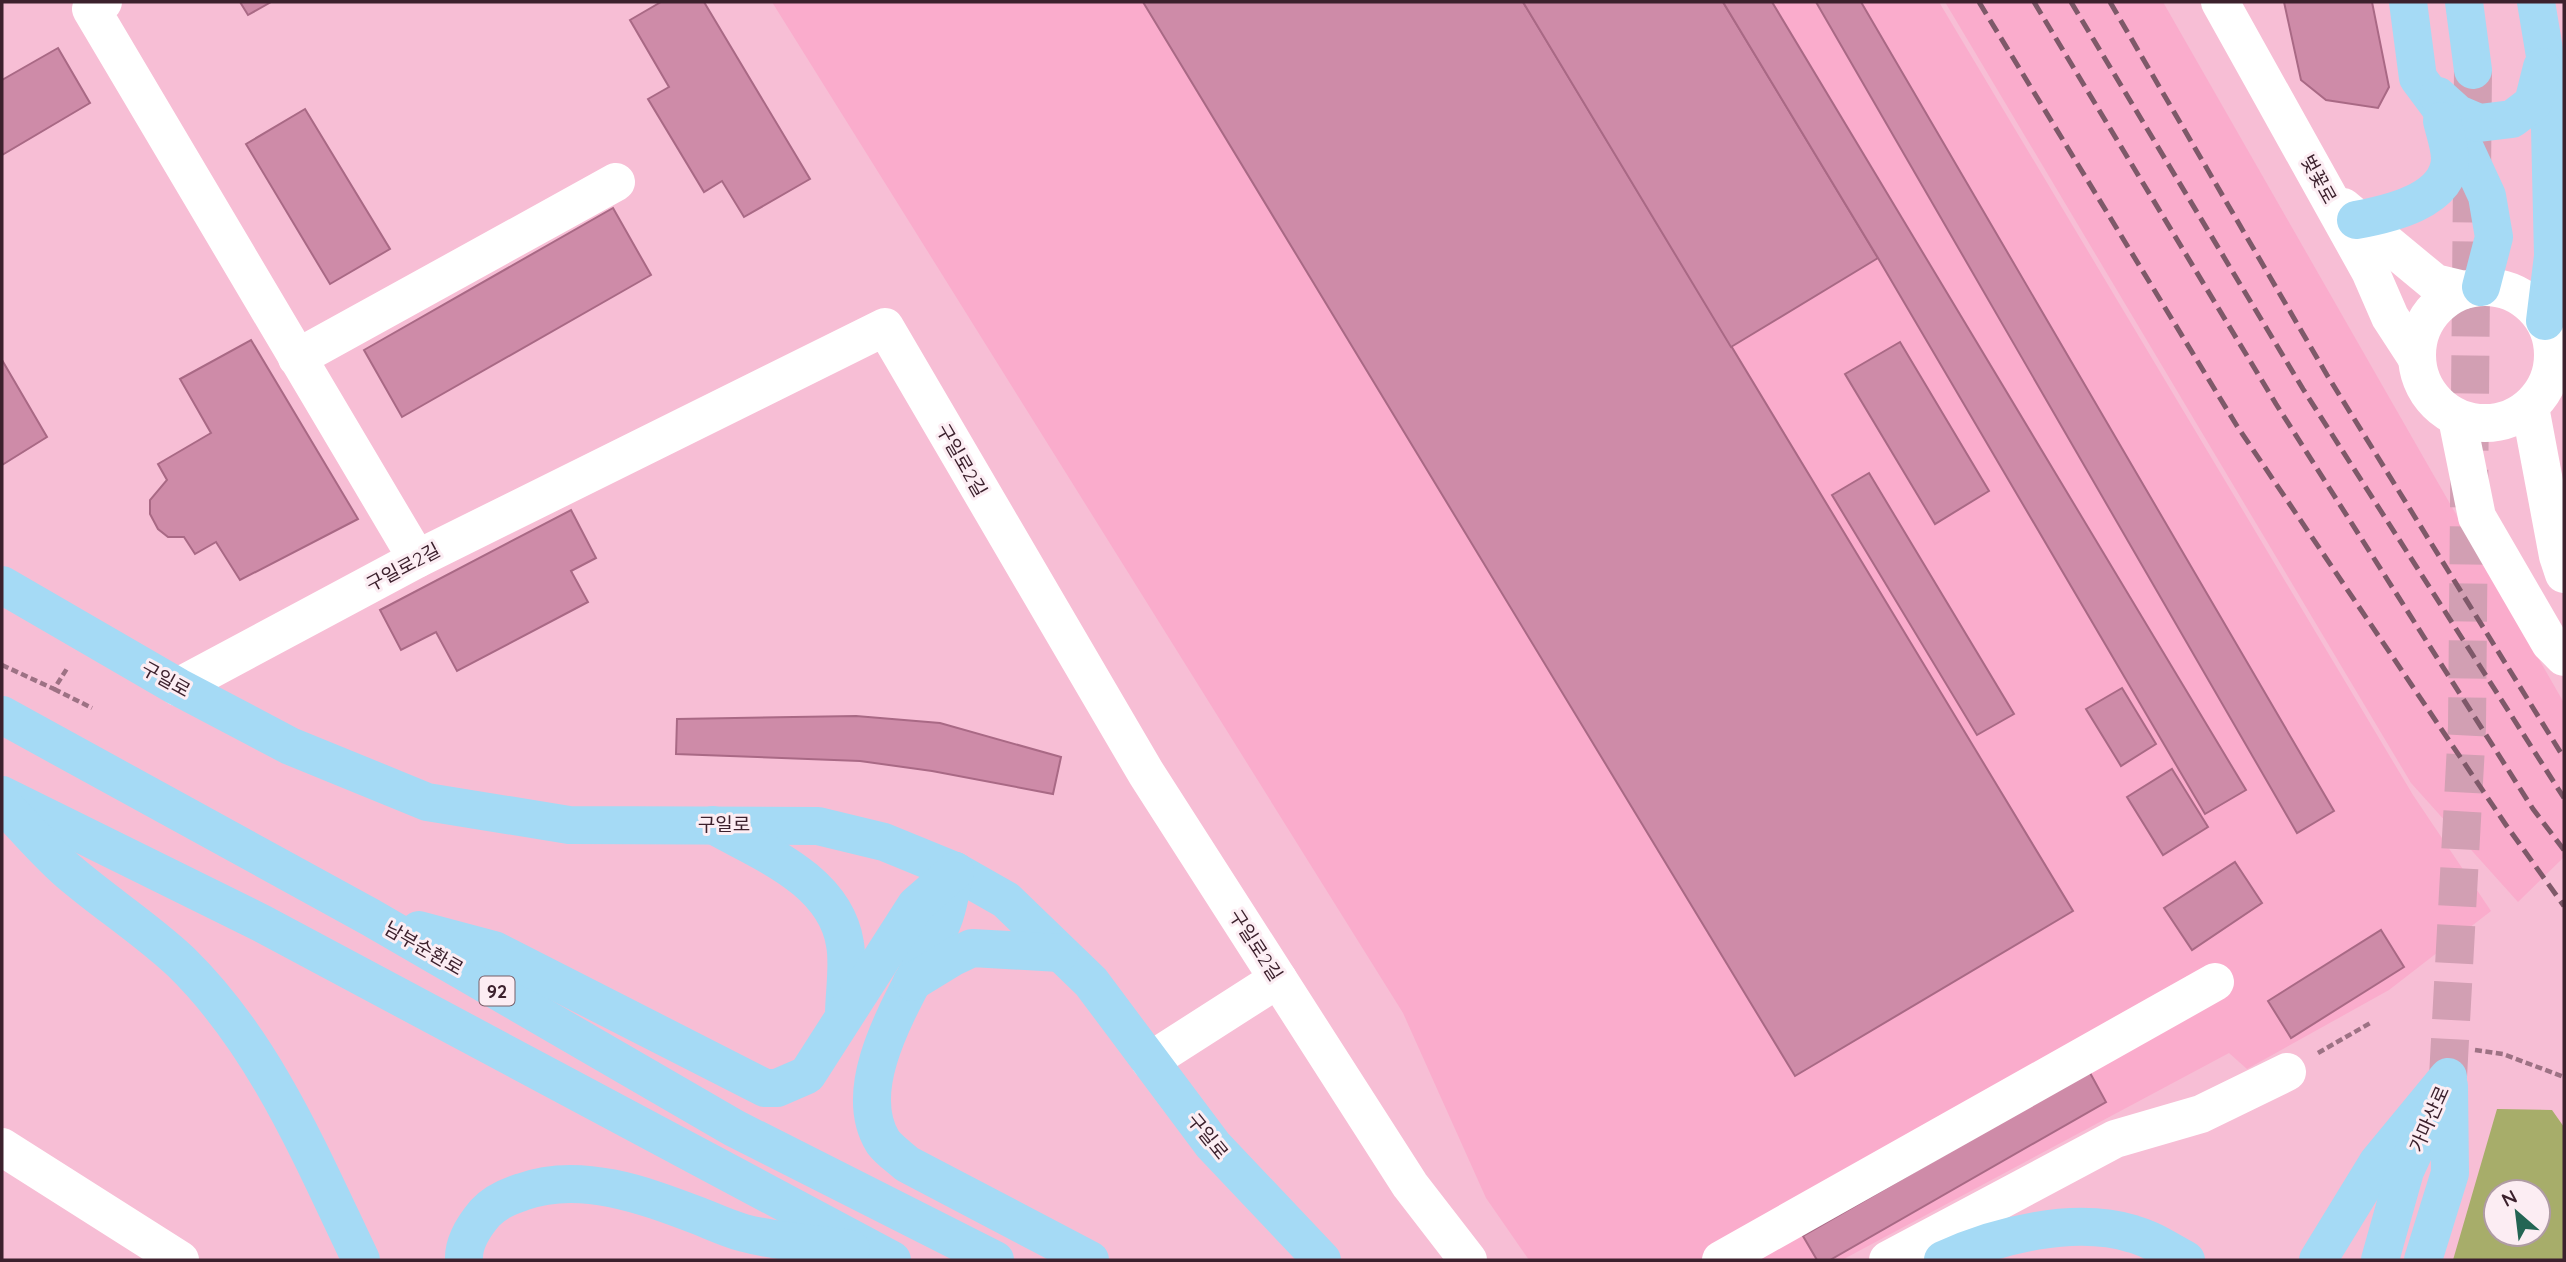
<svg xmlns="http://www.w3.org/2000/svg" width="2566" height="1262" viewBox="0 0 2566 1262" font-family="Quicksand,'Noto Sans KR',sans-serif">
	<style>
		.built { fill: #faaccc }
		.green { fill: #a7ad6a; fill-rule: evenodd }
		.building { fill: #ce8ba8; stroke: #a96985; stroke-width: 2 }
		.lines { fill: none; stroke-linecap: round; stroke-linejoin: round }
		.major-tunnel { stroke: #d29fb3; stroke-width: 38; stroke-dasharray: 38 19; stroke-linecap: butt }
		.path { stroke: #9d7284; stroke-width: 4.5; stroke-dasharray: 7 3.5; stroke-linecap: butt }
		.minor { stroke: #fff; stroke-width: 38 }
		.major { stroke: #a5daf5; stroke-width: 38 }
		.rail { stroke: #7e5969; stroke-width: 5; stroke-dasharray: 14 7; stroke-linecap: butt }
		.labels { text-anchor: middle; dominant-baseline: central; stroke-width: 6; stroke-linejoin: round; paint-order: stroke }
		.shield { fill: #fcedf3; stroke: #765e68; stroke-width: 2 }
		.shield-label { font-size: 18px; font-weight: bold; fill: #3c212d }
		.street-label { font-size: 19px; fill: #3c212d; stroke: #fcedf3 }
	</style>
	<rect width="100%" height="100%" fill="#f7bed5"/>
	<g class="built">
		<polygon points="772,2 1939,2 2413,795 2491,911 2389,990 2247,1069 2229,1053 1842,1260 1529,1260 1486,1198 1403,1013"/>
		<polygon points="1945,2 2163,2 2564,703 2564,857 2518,902 2411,783"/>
	</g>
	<path class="green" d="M2497,1109L2552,1110L2564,1127V1260H2453ZM2496,1192H2538V1234H2496Z"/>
	<g class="building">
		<polygon points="240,2 271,2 248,15"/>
		<polygon points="661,2 704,2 810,179 744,217 722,181 704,192 648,99 669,87 630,20"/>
		<polygon points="1143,2 1523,2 2073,911 1795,1076"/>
		<polygon points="1523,2 1723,2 1878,258 1731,347"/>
		<polygon points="1723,2 1772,2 2246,790 2205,814 1878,258"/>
		<polygon points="1816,2 1861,2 2334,811 2297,833"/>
		<polygon points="2284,2 2372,2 2389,87 2378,108 2326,100 2301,80"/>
		<polygon points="58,48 90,103 2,155 2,80"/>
		<polygon points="305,109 390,249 330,284 246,144"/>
		<polygon points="613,208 651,275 402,417 364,350"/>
		<polygon points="251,340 358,519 240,580 216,542 195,554 184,537 168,537 158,529 150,514 150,500 167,480 158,464 211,433 180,379"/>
		<polygon points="1900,342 1989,491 1935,524 1845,374"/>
		<polygon points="2,360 47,437 2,465"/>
		<polygon points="1869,473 2014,714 1977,735 1832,495"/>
		<polygon points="571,510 596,558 571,571 588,602 457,671 436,632 401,650 380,610"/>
		<polygon points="2122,688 2156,744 2121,766 2086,709"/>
		<polygon points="856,716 940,723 1061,757 1053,794 932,771 860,761 676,754 677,719"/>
		<polygon points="2172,769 2208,827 2163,855 2127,797"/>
		<polygon points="2235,862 2262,903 2192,950 2164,908"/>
		<polygon points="2381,930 2404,967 2291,1038 2268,1001"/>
		<polygon points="2089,1071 2106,1102 1830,1260 1817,1260 1803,1236"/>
	</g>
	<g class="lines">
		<polyline class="major-tunnel" points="2448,1077 2467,727 2473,70"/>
		<g class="path">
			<polyline points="2,665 54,689 68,667"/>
			<polyline points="54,689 92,708"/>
			<polyline points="2475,1050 2503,1054 2564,1077"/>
			<polyline points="2318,1053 2372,1022"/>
		</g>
		<g class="minor">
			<polyline points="103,2 91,9 417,559"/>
			<polyline points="2220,2 2370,271 2390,317 2416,357"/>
			<polyline points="2343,207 2435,283 2464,290"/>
			<circle cx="2485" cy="355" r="68"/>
			<polyline points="297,358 616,182"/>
			<polyline points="2530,407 2558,556 2564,574"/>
			<polyline points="2457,418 2477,517 2550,643 2564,657"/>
			<polyline points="178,687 417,559 885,327 1146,773 1410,1185 1468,1260"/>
			<polyline points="1150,1061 1278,979"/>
			<polyline points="2,1147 180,1260"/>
			<polyline points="1721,1260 2215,982"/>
			<polyline points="1888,1260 2115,1139 2201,1114 2287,1072"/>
		</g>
		<g class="major">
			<polyline points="2408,2 2418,78 2456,129 2487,196 2494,237 2481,287"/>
			<polyline points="2464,2 2473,70"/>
			<polyline points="2536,2 2545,56 2550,129 2553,256 2545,321"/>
			<polyline points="2438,96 2458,114 2479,123 2512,119 2533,103 2542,67"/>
			<path d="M2356,220C2389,214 2449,201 2450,159C2450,147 2445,133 2442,121"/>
			<polyline points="2,585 178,687 290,746 427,802 569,825 818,826 884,842 955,871 1006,900 1091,982 1213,1145 1322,1260"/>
			<polyline points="2,715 370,917 734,1128 995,1260"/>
			<polyline points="2,795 261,923 892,1260"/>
			<path d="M6,808C27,829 47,853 69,872C105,903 146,929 181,962C265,1044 311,1156 361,1260"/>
			<path d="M713,825C763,853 835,880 845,944C849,966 844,993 844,1015"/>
			<path d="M955,871C951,887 949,907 942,923C918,981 844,1079 883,1142C889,1150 899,1157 907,1164L1090,1260"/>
			<polyline points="419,930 494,950 765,1088 777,1088 807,1075 916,905 955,871"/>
			<polyline points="912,982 953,957 972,948 1060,953"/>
			<path d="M464,1260C463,1242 474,1226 485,1213C495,1202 509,1196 522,1192C580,1171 644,1195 699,1216C714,1222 729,1229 744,1233C778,1242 816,1244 851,1249"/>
			<path d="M1943,1260C1996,1235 2075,1216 2133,1234C2152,1239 2169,1251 2186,1260"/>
			<polyline points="2318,1260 2378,1162 2448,1077"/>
			<polyline points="2380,1260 2405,1171 2427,1123"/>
			<polyline points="2423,1260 2450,1173 2449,1086"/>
		</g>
		<g class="rail">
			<polyline points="1979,2 2237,426 2506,825 2564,906"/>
			<polyline points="2034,2 2276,404 2533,809 2564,850"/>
			<polyline points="2071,2 2303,389 2564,798"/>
			<polyline points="2110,2 2327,375 2564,758"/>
		</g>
	</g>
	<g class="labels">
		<rect class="shield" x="479.5" y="976.5" width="35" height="29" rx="5"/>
		<g class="shield-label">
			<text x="497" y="991">92</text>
		</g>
		<g class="street-label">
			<text transform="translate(2319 179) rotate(61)">벚꽃로</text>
			<text transform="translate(962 460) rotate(60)">구일로2길</text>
			<text transform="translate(403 567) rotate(-28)">구일로2길</text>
			<text transform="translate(166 679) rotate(29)">구일로</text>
			<text x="724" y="824">구일로</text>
			<text transform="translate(1256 945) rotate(57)">구일로2길</text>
			<text transform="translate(424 948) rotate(30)">남부순환로</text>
			<text transform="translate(2429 1119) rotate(-66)">가마산로</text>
			<text transform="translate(1208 1136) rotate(51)">구일로</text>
		</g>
	</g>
	<rect width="2566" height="1262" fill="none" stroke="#3c212d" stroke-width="7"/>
	<g transform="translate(2517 1213) rotate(332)"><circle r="33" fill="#fcedf3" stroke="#af9ba4" stroke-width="2"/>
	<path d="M0-5L12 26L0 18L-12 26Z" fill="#246554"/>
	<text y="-10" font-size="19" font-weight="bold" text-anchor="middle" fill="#3c212d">N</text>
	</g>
</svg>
